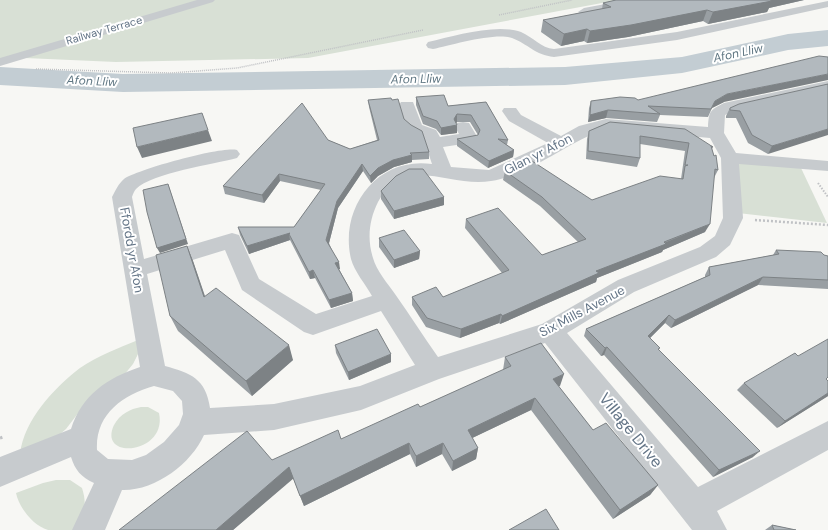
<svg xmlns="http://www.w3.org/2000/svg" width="828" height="530" viewBox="0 0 828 530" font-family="'DM Sans',sans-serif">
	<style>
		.green { fill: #d8e0d5 }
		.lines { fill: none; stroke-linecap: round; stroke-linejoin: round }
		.river { fill: #c3cdd3; fill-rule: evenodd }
		.path-far3 { stroke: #c0c2c5; stroke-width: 1.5; stroke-dasharray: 1 1; stroke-linecap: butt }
		.path-far2 { stroke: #c0c2c5; stroke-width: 2; stroke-dasharray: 1.5 1.5; stroke-linecap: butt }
		.path-far1 { stroke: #c0c2c5; stroke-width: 2.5; stroke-dasharray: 2 2; stroke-linecap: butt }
		.path { stroke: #c0c2c5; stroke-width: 3; stroke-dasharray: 2.5 2.5; stroke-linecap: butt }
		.minor { fill: #c7cbce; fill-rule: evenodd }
		.wall { fill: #999fa3 }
		.shaded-wall { fill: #7d8285 }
		.building { fill: #b2b9be; stroke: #7d8285 }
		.labels { text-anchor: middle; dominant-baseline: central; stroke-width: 4; stroke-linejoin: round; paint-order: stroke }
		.far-street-label { font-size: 11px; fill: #647587; stroke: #fff }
		.far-water-label { font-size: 12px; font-style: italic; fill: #607783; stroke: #fff }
		.street-label { font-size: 13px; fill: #647587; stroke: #fff }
		.near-street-label { font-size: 16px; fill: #647587; stroke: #fff }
	</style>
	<rect width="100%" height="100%" fill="#f7f7f4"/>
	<g class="green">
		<polygon points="0,0 618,0 308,58 116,62 25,58 0,60"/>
		<polygon points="735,162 801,168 827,223 738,213"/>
		<path d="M138,340V354L133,364L124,375L79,412L66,429L52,441L20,454C24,420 53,389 80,368C97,356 119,348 138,340Z"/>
		<path d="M141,407H148L159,413C168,454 97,461 114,425C120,414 130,409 141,407Z"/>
		<path d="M56,480H70L82,488C88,507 83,513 76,530C67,530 56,530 48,530C32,525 19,507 16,493L43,483Z"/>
	</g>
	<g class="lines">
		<polygon class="river" points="828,30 828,46 788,50 682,73 565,85 123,92 0,85 0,67 123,74 565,67 682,57 788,34"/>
		<g class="path-far3">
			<polyline points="499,15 572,0"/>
			<polyline points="36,69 171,73 237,68 423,30"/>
		</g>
		<polyline class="path-far2" points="818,183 828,197"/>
		<polyline class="path-far1" points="755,220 828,225"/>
		<polyline class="path" points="0,438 3,437"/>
		<g class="minor">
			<polygon points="197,0 215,0 213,2 0,66 0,58"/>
			<polygon points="627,0 651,0 645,3 584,16 578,12 584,8"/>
			<path d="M828,1V7L677,40L554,57C535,55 528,44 512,38C496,32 451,45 433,49L428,48L426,45L428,42C454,36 496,23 521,32C533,37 541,48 554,49L677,32Z"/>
			<path d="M828,81V89L735,110L725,115L724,133L736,153L828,161V171L739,164L743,218L730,245L716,257L634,292L567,333L698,487L828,421V450L717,511L727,530H692L545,343L439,379L361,410L274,430L204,435C191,464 155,491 122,490L105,530H72L94,483C81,477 75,470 71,457L0,487V457L71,429C82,395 107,378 140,367L112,197C115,191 119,183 124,179C139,169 222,146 237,150L240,154L237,158C214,164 152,173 136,189C134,191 133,194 132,197L144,259L232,233L239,235L259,279L316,314L372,296C366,285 354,271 351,259C339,208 377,156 432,164L423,137C403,129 405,124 399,105L401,102H413L422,125L436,130L440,137L459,134L455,127L457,123L463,122L469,123L478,138L476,142L443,147L451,167L489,170L548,143L509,121L502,111L504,108H516L521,115L561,136L579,126L606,119L708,127C709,111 710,110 724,103ZM607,129L710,138L721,158L723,218L715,236L700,247L618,280L542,324L438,357C423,336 410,315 395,294C388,284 376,270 373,258C367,239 369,220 378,202C384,191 396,179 409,176C437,172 464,186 491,181C532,175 567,141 607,129ZM225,250L242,290L304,332L313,335L381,311L415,365L360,386L274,404L210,408C206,379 191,373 165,366L147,274ZM154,386L173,391L182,401L183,414L179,425L164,442L146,455L132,460L108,459L97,450C95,415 122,395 154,386Z"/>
		</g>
	</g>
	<g class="wall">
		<polygon points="616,0 804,0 769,8 767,12 708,24 703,21 628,37 587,43 584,41 561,46 541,32 543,20 602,9 603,3"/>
		<polygon points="828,84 768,154 748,143 736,118 726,118 726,116 730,108"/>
		<polygon points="416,97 448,106 486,102 508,140 507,145 514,150 513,157 488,168 457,146 457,139 478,135 470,122 457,122 456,123 457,133 441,135 436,129 423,124 416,105"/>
		<polygon points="368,100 392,100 404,119 429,152 429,159 412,160 412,162 394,167 378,176 371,183 363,171 338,208 329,243 340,269 339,269 352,293 353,301 331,308 315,278 310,279 290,240 249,254 240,235 238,227 294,227 321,190 280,181 264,203 225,194 223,186 328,140 350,149 377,140 369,107"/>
		<polygon points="638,100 724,102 712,108 708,117 660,115 657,122 606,118 588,122 589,108 591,101"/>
		<polygon points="610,122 713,147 712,149 718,170 714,178 705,232 663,250 662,252 597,278 596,282 500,324 499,323 460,338 426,327 412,305 412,297 443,297 502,273 465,228 466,219 542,255 578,242 540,206 503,180 505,171 592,200 681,179 685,151 640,144 640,158 637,167 586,159 587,139 589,131"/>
		<polygon points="381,191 444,197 444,205 394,219 381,199"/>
		<polygon points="379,238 420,251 419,259 394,268 379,247"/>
		<polygon points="187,246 193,261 205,296 293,360 252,396 178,331 170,316"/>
		<polygon points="776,250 828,256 828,289 758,285 671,328 665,323 650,338 659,350 753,457 713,477 604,355 601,356 584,336 586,329 705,277 705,275 709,267 773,255"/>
		<polygon points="335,345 391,362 349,380 336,353"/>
		<polygon points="505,357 560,386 558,386 593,430 658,485 650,495 613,519 531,410 472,438 478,448 476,459 452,471 442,454 416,467 410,454 304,506 293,478 233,530 119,530 272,460 341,439 420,407 503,370"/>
		<polygon points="828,381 828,396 777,428 737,390 744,383"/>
		<polygon points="772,525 796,530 765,530"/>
	</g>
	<g class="shaded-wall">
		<polygon points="764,0 804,0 769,8 767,12 708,24 713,12"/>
		<polygon points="707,10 703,21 628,37 587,43 590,31"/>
		<polygon points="587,29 584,41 561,46 564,34"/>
		<polygon points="828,74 828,80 724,102 712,108 708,117 715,101 727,94"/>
		<polygon points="608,110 606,118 588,122 590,115"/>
		<polygon points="457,114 457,122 454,126 457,125 457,133 441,135 441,128 454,119"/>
		<polygon points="828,129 828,135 768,154 772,146"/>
		<polygon points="208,130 212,141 142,158 137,147"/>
		<polygon points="514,150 513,157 488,168 489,161"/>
		<polygon points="412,155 412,162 394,167 378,176 371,183 370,176 378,168 393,160"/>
		<polygon points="362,164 363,171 338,208 328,247 326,240 337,201"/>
		<polygon points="279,174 280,181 264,203 262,195"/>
		<polygon points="168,184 188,244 160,253 157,248"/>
		<polygon points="444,197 444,205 394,219 394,211"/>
		<polygon points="710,224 705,232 663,250 662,252 597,278 596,282 500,324 502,316 596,271"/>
		<polygon points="290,233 289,234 290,240 249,254 247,246"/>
		<polygon points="187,246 193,261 210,312 204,297"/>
		<polygon points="420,251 419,259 394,268 394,260"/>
		<polygon points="339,262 340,269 336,270 335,263"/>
		<polygon points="313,270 315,278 310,279 309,272"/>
		<polygon points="763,277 758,285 671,328 675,320"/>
		<polygon points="352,293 353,301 331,308 329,300"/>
		<polygon points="501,314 499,323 460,338 461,329"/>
		<polygon points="669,315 665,323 644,344 648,336"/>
		<polygon points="289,345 293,360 252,396 246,381"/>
		<polygon points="607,347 604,355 601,356 605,348"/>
		<polygon points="391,354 391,362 349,380 348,372"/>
		<polygon points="564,374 560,386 549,390 553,379"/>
		<polygon points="828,393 828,396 777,428 785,421"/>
		<polygon points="535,398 531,410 466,441 468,430"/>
		<polygon points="409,443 410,454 304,506 300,496"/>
		<polygon points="443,443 442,454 416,467 416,456"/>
		<polygon points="478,448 476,459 452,471 453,461"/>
		<polygon points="760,451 753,457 713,477 719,470"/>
		<polygon points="289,467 294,478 233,530 216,530"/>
		<polygon points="658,485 650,495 613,519 620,510"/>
	</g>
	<g class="building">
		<polygon points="616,0 770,0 772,1 713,12 707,10 631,25 590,31 587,29 564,34 543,20 611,7 603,3"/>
		<polygon points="819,56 828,57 828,74 727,94 715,101 711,109 648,106 660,114 608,110 590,115 591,101 620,97 635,98 638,100"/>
		<polygon points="828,84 828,129 772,146 752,135 740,111 730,110 730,108 739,104"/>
		<polygon points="444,95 448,106 486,102 508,140 498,139 514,150 489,161 457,139 478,135 480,130 471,115 457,114 454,119 457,125 441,128 437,121 423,116 416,97"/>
		<polygon points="391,98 392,100 398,99 404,119 411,125 422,131 429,152 410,153 412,155 393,160 378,168 370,176 362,164 337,201 326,240 339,262 335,263 352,293 329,300 313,270 309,272 289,234 290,233 247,246 238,227 294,227 325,184 279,174 262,195 223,186 302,103 328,140 350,149 379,140 368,100"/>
		<polygon points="202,113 208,130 137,147 133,128"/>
		<polygon points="610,122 685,129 713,147 711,146 714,156 716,155 718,170 715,169 710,224 664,242 666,244 596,271 599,273 502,316 501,314 461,329 427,318 412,297 436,287 443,297 509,270 466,219 498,208 542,255 586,239 542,197 505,171 532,161 592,200 660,176 683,179 685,166 688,165 685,165 689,143 640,136 640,158 588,151 589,131"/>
		<polygon points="409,169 423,169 444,197 394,211 381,191 396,176"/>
		<polygon points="168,184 186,239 157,248 147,212 143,190"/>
		<polygon points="404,230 420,251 394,260 379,238"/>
		<polygon points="187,246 204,297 216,288 289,345 246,381 170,316 156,255"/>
		<polygon points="776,250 821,252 824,255 828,256 828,280 763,277 675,320 669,315 648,336 660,348 658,349 760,451 719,470 607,347 605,348 586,329 710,275 709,267 779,254"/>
		<polygon points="377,329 391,354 348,372 335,345"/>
		<polygon points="828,339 828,377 826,379 828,381 828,393 785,421 744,383 795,353 798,356"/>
		<polygon points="541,343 564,374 553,379 593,430 606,423 658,485 620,510 535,398 468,430 478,448 453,461 443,443 416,456 409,443 300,496 289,467 216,530 119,530 247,431 272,460 338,430 341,439 418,404 420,407 511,366 505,357"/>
		<polygon points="546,509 559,530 509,530"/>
		<polygon points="772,525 796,530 774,530"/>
	</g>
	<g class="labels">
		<g class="far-street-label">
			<text transform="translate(104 30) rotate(-16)">Railway Terrace</text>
		</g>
		<g class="far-water-label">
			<text transform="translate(738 53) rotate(-12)">Afon Lliw</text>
			<text transform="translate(416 79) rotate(-1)">Afon Lliw</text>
			<text transform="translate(92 81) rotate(3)">Afon Lliw</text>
		</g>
		<g class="street-label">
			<text transform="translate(538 154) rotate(-27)">Glan yr Afon</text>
			<text transform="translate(132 250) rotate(80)">Ffordd yr Afon</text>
			<text transform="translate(582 311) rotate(-28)">Six Mills Avenue</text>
		</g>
		<g class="near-street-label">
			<text transform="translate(631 430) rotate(51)">Village Drive</text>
		</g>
	</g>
</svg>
